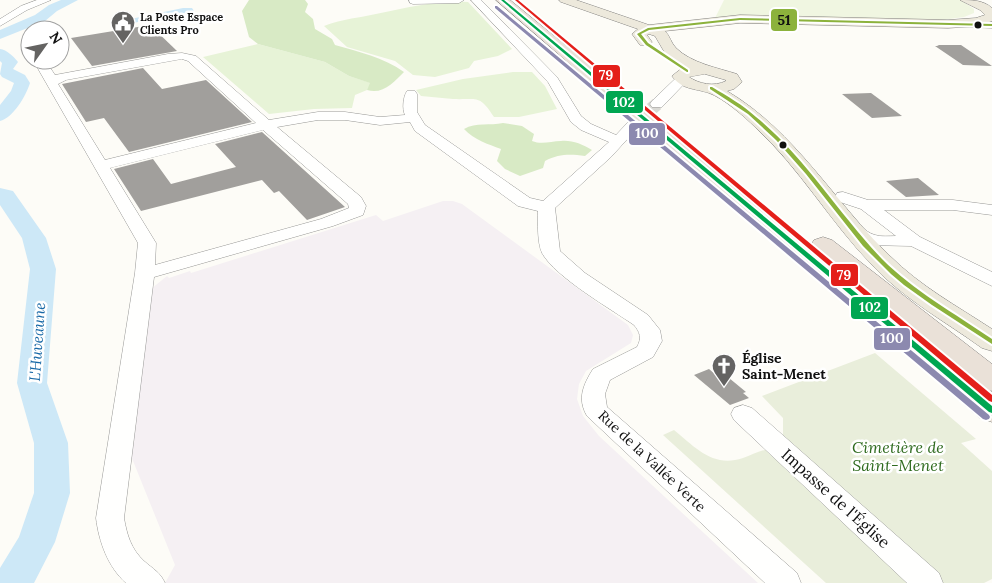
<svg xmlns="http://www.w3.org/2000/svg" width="992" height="583" viewBox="0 0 992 583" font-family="Lora,serif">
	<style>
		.industrial { fill: #f5f0f3 }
		.green { fill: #e7f3d7 }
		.forest { fill: #d8eac5 }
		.cemetery { fill: #e9eedb }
		.pitch { fill: #f0f6e1 }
		.water { fill: #cde8f7 }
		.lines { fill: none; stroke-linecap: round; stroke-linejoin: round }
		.river { fill: #cde8f7; fill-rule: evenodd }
		.building { fill: #a19f9c }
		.minor-tunnel { stroke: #dad9d4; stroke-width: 13; stroke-dasharray: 13 7; stroke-linecap: butt }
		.minor-casing { stroke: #979795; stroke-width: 1 }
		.major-casing { stroke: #858482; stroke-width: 1 }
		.highway-casing { stroke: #858482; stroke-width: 1 }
		.minor { fill: #fffffe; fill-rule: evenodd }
		.major { fill: #ede9dc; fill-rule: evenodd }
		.highway { fill: #eae1d8; fill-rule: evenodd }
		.bus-1-casing { stroke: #fff; stroke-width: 4 }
		.bus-2-casing { stroke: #fff; stroke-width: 4 }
		.bus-3-casing { stroke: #fff; stroke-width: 4 }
		.bus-4-casing { stroke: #fff; stroke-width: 4 }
		.bus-1 { fill: #8cb23c; fill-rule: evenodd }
		.bus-2 { fill: #00a651; fill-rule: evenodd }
		.bus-3 { fill: #8c89af; fill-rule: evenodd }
		.bus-4 { fill: #e41f1a; fill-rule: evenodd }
		.bus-dot { fill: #111; stroke: #fff; stroke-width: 2 }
		.labels { text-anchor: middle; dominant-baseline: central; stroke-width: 5; stroke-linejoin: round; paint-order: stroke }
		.far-poi-label { font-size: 11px; font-weight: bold; fill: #111; stroke: #fff; text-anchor: start }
		.poi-label { font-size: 14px; font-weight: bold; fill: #111; stroke: #fff; text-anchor: start }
		.street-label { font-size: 14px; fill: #111; stroke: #fff }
		.water-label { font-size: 15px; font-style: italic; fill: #1768a6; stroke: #fff }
		.near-park-label { font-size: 16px; font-style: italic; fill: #2f6b1f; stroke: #fff }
		.near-street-label { font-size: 16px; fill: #111; stroke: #fff }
		.line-badge { stroke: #fff; stroke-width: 2 }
		.badge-label { font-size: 14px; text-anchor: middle; font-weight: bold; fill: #fff }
		.pale-badge-label { font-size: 14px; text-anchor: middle; font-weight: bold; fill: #111 }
	</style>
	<rect width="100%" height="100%" fill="#fdfcf7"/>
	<polygon class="industrial" points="443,201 453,201 462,204 628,325 633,335 631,343 586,371 579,384 577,399 583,416 599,436 758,583 165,583 175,565 127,446 151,289 167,276 169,278 190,271 191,273 376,215 383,221"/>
	<g class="green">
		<path d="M468,2L512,49L498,56L474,61L469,68L435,77L413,75L395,61L347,47L324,26C337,21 348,19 361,17C398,10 430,0 468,2Z"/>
		<polygon points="258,44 325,62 349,76 371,83 367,90 355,95 352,108 314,109 269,114 203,57"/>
		<path d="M513,72H532L545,86L557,109L519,117H494C479,94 478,100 453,99C442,98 432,97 421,96L416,90L463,79Z"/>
	</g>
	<g class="forest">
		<path d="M249,0H305L308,4L305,12L313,19L315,29L332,39L335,45C359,52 383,57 404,72C394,82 383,95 367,90L370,83L349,76L325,62L258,44L249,37L242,11Z"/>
		<path d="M503,123L522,126L534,134L532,141C542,145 551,141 561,141C572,140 582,144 592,150L585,156C569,154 559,154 545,161L543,168L520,176L505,169L497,161L501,149C488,144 474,140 464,129C476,122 490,126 503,123Z"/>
	</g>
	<g class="cemetery">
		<polygon points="875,353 976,439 961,443 992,471 992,579 984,583 941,583 783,438 783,418 762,396"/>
		<path d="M674,430C696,448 713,468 743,458C752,455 760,450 770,449L914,583H826L663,435Z"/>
	</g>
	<polygon class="pitch" points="724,0 961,0 974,9 974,13 964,17 942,20 715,18"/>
	<g class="water">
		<polygon points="183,8 192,8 194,11 133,23 123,24 121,21"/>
		<polygon points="36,571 29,583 0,583 3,572"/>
	</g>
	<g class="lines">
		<g class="river">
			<polygon points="61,0 78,0 57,11 45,21 0,39 0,30 35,15 49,5"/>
			<path d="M0,49C7,50 13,56 18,62L13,69L25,75L30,83C26,96 13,118 0,121V105L11,91L14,83L2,77L0,74L2,63L0,61Z"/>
			<polygon points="0,188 13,191 46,238 56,269 47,383 68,443 70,493 55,542 34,583 0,583 0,568 19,537 34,493 34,443 17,383 30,269 22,238 0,205"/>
		</g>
	</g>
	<g class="building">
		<polygon points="150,25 177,51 92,66 71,38"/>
		<polygon points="937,45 961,45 992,66 963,65 935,46 939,46"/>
		<polygon points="143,68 162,89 206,80 252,122 129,152 104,118 86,122 62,84"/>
		<polygon points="871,93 902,116 872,118 842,94"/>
		<polygon points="262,132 345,207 307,220 279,191 274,193 262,180 141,211 114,169 153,159 171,184 236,167 215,144"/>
		<polygon points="918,178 939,195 906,197 886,181"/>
		<polygon points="709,369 717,376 723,373 746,392 743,393 749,398 730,405 694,375"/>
	</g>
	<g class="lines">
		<polyline class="minor-tunnel" points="636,122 657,104"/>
		<defs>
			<g id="minor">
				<polygon points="37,0 51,0 27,10 0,26 0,19 21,6"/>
				<polygon points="409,0 464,0 459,3 413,4 410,3"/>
				<path d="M471,0H481L557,77L581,116L591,124L616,135L631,119H641L643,122L611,157L555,208L560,251L585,273L648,315L660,330L662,341L653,357L610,380L605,394L607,407L797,573L801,583H765L587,416C577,399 583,385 593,369L637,347C642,338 640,332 634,325C611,309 555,277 542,253C537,242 538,223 538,211L518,206L415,131L410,122L380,125L345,120H318L277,127L361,197L366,206L363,215L333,226L154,277L124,518C127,535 131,549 144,561C153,569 160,572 165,583H126C108,567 99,542 96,518L135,273L138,243L33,60H45L55,75L168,54L182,53L196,56L269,120L318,112H345L380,117L405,115C402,109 403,97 407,91H415L417,94V112L425,125L530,198L543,201L609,142L581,130L571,122L548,82ZM182,59L188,61L256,123L105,160L58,84L66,80ZM263,130L348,204L349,208L321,219L155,265L156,243L110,168Z"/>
				<polygon points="953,21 992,22 992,28 949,26 948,24"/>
				<polygon points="681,76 687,80 685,83 662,107 652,107 650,104 652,101 677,77"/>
				<path d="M843,192L868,200H953L992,205V215L953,210H884L920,237L992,272V286L911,246L867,245L860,242L843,227L846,223C860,220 863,232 875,235C881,237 889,236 896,236L861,209L837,201L835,197L837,193Z"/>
				<polygon points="743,405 752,408 939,573 943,583 907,583 734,420 731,414 734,408"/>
			</g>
			<path id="major" d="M559,0H576L649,25L740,15L948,20L976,18L985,15L980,10L960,0C972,0 983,0 992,8V21L978,26L948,28L740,23L665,31C670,36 671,43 676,48C691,63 718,68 737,74L742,82L734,89L727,91C796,132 834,202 890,256C920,286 957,306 992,329V351L982,348C946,322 904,299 873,266C830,222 800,168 755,127C744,116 723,98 709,93C694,88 682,90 672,76L682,68L686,67L665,53L655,36L649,34L647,35L652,42L650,45H640L632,34L638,29L561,2ZM705,74L726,80V81C714,87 699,84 689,77Z"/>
			<polygon id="highway" points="496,0 510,0 811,245 814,240 823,237 832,240 992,364 992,391 990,390 992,392 992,422 980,418"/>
		</defs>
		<use href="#minor" class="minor-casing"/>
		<use href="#major" class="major-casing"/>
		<use href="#highway" class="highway-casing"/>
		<use href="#minor" class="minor"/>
		<use href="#major" class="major"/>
		<use href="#highway" class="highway"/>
		<defs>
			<g id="bus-1">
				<polygon points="740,18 992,24 992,26 740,20 649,30 641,34 648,43 688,70 688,72 687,72 646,45 637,34 648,28"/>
				<path d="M710,87H712C727,96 743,105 756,117C805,157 838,213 882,259C914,291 954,313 992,339V344L932,305L904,285L891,274L863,246L806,174L776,140L748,114L710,89Z"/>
			</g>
			<polygon id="bus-2" points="501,0 504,0 992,406 992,413 989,412"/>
			<polygon id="bus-3" points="495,6 497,6 989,415 990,417 989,419 986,420 983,419 495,8"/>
			<polygon id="bus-4" points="515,0 518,0 992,395 992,402 989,401"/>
		</defs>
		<use href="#bus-1" class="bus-1-casing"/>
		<use href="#bus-2" class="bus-2-casing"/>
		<use href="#bus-3" class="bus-3-casing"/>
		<use href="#bus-4" class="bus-4-casing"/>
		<use href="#bus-1" class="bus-1"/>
		<use href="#bus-2" class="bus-2"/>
		<use href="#bus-3" class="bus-3"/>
		<use href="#bus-4" class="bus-4"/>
	</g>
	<defs>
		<symbol id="civic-pin" viewBox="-11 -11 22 30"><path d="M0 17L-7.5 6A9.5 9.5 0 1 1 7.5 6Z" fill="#646362" stroke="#fff"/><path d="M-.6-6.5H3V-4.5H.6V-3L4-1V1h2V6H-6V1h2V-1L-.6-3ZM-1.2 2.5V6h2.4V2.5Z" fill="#fff"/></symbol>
		<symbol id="church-pin" viewBox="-11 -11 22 30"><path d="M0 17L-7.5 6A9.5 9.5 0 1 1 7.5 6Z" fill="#646362" stroke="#fff"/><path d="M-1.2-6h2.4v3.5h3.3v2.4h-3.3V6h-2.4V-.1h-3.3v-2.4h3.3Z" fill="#fff"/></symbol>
	</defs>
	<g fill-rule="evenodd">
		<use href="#civic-pin" x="109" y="9" width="28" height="38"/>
		<use href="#church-pin" x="710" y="352" width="28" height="38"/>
	</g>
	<g class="bus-dot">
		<circle cx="978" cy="25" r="4.5"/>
		<circle cx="783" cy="145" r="4.5"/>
	</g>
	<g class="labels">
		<g class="far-poi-label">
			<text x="140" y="17">La Poste Espace<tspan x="140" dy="13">Clients Pro</tspan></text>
		</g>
		<g class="poi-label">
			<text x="742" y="358">Église<tspan x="742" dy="16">Saint-Menet</tspan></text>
		</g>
		<g class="street-label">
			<text transform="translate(652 461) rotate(43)">Rue de la Vallée Verte</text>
		</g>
		<g class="water-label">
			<text transform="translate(37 342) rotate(-86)">L'Huveaune</text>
		</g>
		<g class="near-park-label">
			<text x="898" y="447">Cimetière de<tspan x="898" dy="18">Saint-Menet</tspan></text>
		</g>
		<g class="near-street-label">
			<text transform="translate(836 498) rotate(42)">Impasse de l'Église</text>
		</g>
	</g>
	<g class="line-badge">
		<rect x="770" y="8" width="28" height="24" rx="5" fill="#8cb23c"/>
		<rect x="592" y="64" width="29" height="24" rx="5" fill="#e41f1a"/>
		<rect x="605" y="90" width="39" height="24" rx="5" fill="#00a651"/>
		<rect x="628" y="122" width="38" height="24" rx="5" fill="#8c89af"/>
		<rect x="830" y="263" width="29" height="24" rx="5" fill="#e41f1a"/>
		<rect x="850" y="296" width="39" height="24" rx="5" fill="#00a651"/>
		<rect x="873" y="327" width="38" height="24" rx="5" fill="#8c89af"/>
	</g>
	<g class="badge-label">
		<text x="606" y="80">79</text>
		<text x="624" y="107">102</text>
		<text x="647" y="138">100</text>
		<text x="844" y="280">79</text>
		<text x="870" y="312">102</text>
		<text x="892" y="343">100</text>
	</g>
	<g class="pale-badge-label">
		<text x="784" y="25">51</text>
	</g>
	<g transform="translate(45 45) rotate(57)"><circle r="24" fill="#ffffff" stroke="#a0a0a0"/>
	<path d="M0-4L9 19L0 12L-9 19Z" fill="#646362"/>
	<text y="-8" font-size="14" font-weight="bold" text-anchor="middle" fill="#111111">N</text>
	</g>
</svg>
